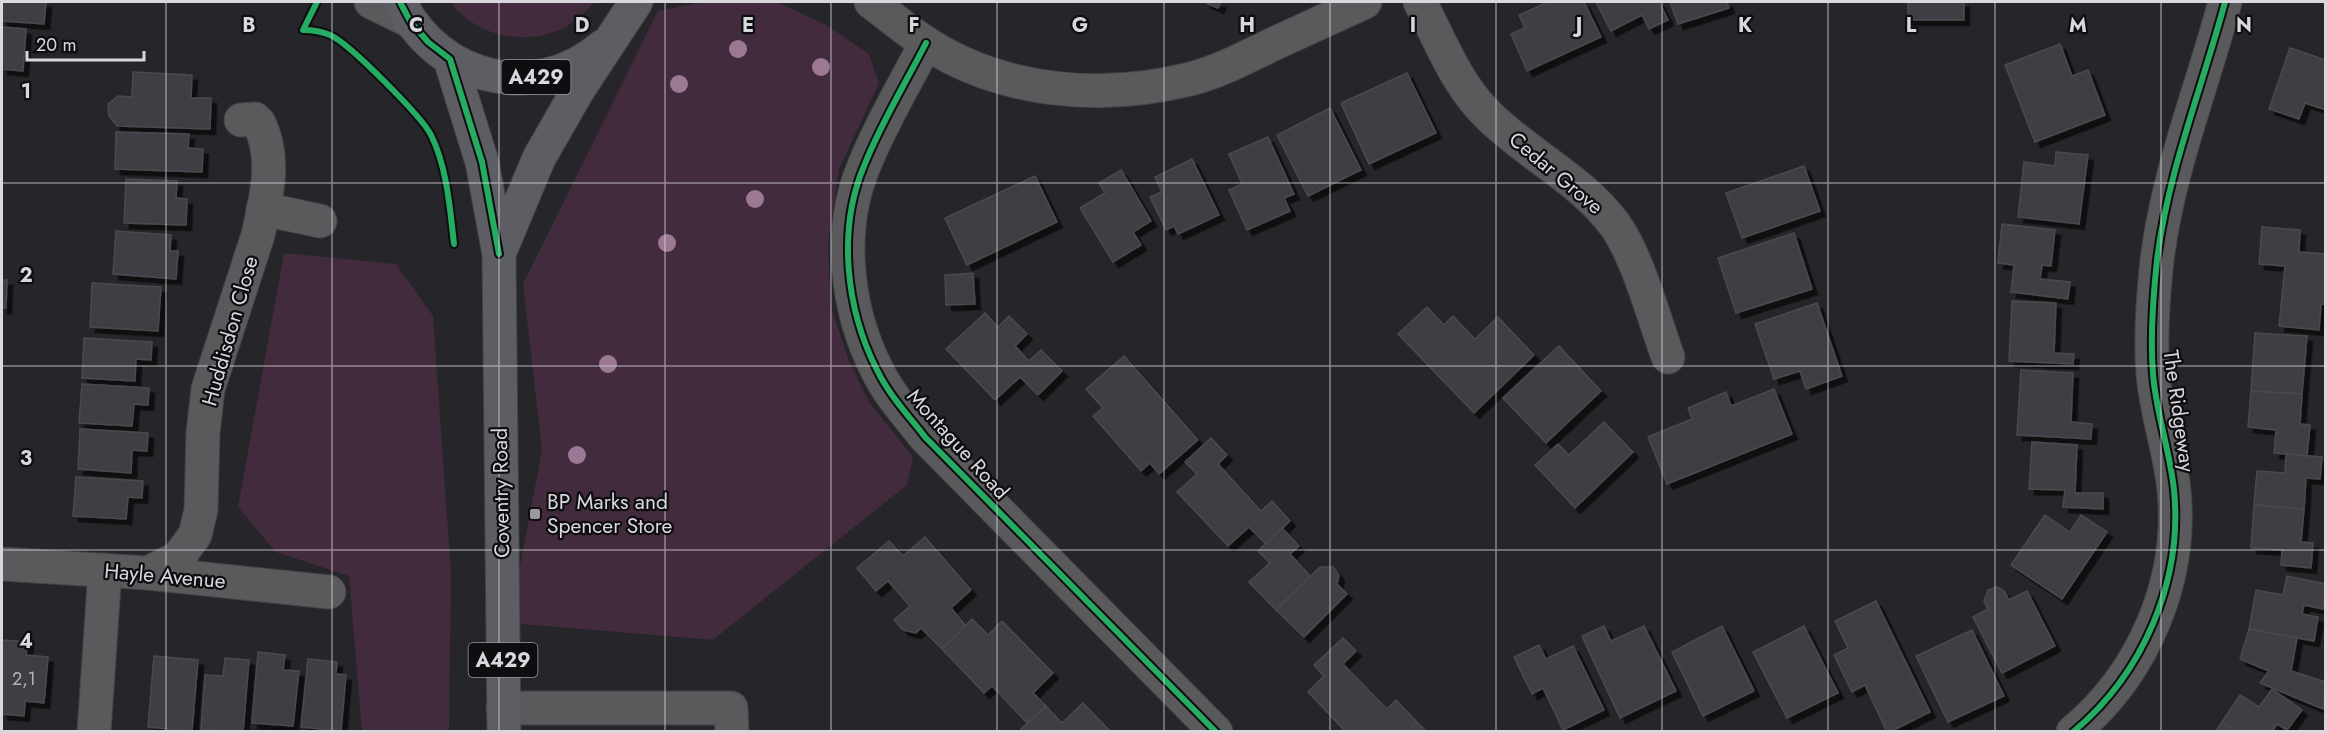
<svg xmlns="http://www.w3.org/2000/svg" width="2327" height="733" viewBox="0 0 2327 733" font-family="Jost,sans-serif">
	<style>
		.green { fill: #412b3c }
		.building { fill: #413c45; stroke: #4b4a4e; stroke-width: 1.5; filter: url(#shadow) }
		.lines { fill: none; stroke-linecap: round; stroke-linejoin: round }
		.minor-casing { stroke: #434346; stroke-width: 35 }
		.major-casing { stroke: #434346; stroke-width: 35 }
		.minor { stroke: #5a595c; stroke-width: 33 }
		.major { stroke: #5d5e64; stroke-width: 33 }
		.cycleway-casing { stroke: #0e0d10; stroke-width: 10 }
		.cycleway { stroke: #26ab63; stroke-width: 6 }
		.tree { fill: #9b7894 }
		.grid { fill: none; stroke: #d9d8dd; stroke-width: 1.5; stroke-opacity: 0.55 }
		.poi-dot { fill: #9a999e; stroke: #0e0d10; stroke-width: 2 }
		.labels { text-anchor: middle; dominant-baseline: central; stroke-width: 4.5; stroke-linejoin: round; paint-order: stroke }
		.number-label { font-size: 18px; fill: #b3b1b7 }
		.shield { fill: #0e0d10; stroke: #9c9ba0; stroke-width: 1.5 }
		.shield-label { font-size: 20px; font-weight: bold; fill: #d9d8dd }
		.street-label { font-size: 21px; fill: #d9d8dd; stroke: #0e0d10 }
		.poi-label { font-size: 21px; fill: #d9d8dd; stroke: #0e0d10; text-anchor: start }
		.grid-label { font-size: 20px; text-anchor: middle; font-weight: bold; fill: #d9d8dd; stroke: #0e0d10; stroke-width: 4.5; stroke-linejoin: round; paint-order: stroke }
	</style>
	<defs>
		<filter id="shadow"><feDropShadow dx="5.5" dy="5.5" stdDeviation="0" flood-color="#0009"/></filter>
	</defs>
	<rect width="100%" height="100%" fill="#262529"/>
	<g class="green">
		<path d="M450,2H595C584,13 573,24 559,30C521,46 475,35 450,2Z"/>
		<polygon points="702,2 778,2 828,26 869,54 879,83 839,169 828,245 831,307 849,361 869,402 913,457 907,485 713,640 509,623 542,450 523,284 658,11"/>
		<polygon points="284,253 396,264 433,316 451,573 449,731 362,731 349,576 276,552 238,507"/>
	</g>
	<g class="building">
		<polygon points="2,2 46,2 44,24 2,21"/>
		<polygon points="1204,2 1221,2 1218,8"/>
		<polygon points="1548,2 1584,2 1601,37 1527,71 1511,34 1525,28 1519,15"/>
		<polygon points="1596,2 1659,2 1668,20 1649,29 1642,15 1611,31"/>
		<polygon points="1670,2 1727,2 1729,8 1678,24"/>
		<rect x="1908" y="2" width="56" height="18"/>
		<polygon points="2,27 26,29 23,71 2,69"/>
		<polygon points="2060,44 2072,76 2088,70 2105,115 2035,142 2005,65"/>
		<polygon points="2290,48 2326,60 2326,110 2305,103 2299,119 2269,109"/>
		<polygon points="133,72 192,75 191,98 211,98 210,129 117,126 109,116 108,104 118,96 132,97"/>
		<polygon points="1407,73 1436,133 1369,164 1341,103"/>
		<polygon points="1330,108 1361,170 1308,196 1277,135"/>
		<polygon points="116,132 189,134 188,148 203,149 202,172 115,169"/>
		<polygon points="1268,137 1294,194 1284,198 1290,211 1247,230 1229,190 1242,184 1229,154"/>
		<polygon points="2056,152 2088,155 2079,224 2018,217 2024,162 2055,166"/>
		<polygon points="1192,159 1219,215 1178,234 1174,226 1166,230 1150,197 1162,192 1155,177"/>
		<polygon points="1804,166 1820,211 1742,238 1726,193"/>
		<polygon points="1121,170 1151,221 1133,232 1141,245 1113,262 1080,208 1105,193 1099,183"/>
		<polygon points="1035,176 1057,222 967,265 945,218"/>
		<polygon points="126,179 177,181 176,198 187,199 186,225 124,223"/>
		<polygon points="2002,224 2055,230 2051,266 2042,265 2040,279 2070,282 2068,299 2011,292 2014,265 1998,263"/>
		<polygon points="2262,227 2300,230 2299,252 2326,254 2326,304 2321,304 2319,330 2279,326 2285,266 2259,264"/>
		<polygon points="116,231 171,235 170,251 178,251 176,279 113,274"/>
		<polygon points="1794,233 1812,289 1736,313 1718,258"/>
		<polygon points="973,273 975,304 946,305 945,275"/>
		<polygon points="2,280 7,280 6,308 2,308"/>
		<polygon points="92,283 161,287 158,331 90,327"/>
		<polygon points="2012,301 2056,303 2054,353 2074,354 2073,364 2009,361"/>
		<polygon points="1817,303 1842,376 1806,389 1800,371 1774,379 1755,324"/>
		<polygon points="1427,307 1444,325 1453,316 1475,339 1498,317 1534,355 1474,413 1398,334"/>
		<polygon points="985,313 998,327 1009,316 1027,334 1015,346 1029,361 1041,350 1062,371 1038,395 1020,377 995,400 946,349"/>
		<polygon points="2255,333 2307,336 2302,394 2251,391"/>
		<polygon points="84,338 152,342 151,360 136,359 135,381 82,378"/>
		<polygon points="1559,346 1601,391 1546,443 1503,398"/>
		<polygon points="1124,356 1198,440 1159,474 1150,463 1141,471 1093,416 1103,408 1086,389"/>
		<polygon points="2021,370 2073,373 2071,422 2092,424 2091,439 2017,435"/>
		<polygon points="82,384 149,388 148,405 134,404 132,426 79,423"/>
		<polygon points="1774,389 1792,434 1667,484 1648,437 1692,419 1688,408 1726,392 1731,406"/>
		<polygon points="2251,391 2302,394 2300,424 2310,425 2307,456 2274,453 2276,430 2248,427"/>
		<polygon points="1604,422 1633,452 1575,508 1535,465 1558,444 1569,455"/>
		<polygon points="80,429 148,433 147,451 132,450 131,473 78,469"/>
		<polygon points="1211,438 1227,455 1218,464 1261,511 1272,501 1290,521 1266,544 1249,527 1228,546 1177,492 1197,474 1185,462"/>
		<polygon points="2032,442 2077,445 2075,493 2103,493 2103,509 2063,507 2065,490 2029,489"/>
		<polygon points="2286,454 2322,457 2320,479 2306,478 2304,509 2254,505 2257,471 2285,473"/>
		<polygon points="76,477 143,481 142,498 128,497 126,519 73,516"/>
		<polygon points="2254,505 2304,509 2301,542 2313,543 2311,568 2281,565 2282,550 2251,548"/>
		<polygon points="2045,515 2070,532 2081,515 2107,532 2062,599 2011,565"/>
		<polygon points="1282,528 1299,546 1290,554 1311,577 1276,610 1249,582 1270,563 1258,551"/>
		<polygon points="925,537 971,590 951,608 966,626 942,649 921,628 916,633 903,630 894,620 910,606 888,581 876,591 857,568 889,541 903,556"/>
		<polygon points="1320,567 1333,567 1339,575 1337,584 1347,594 1304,637 1276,610"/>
		<polygon points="2287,576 2326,584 2323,609 2304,605 2302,614 2318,617 2314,641 2249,629 2256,590 2283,595"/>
		<polygon points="1997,587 2004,591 2009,600 2027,591 2055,646 2002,673 1973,617 1988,609 1984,601 1988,590"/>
		<polygon points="1876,601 1930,712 1890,732 1887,732 1865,685 1852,692 1834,655 1848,648 1835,621"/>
		<polygon points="972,619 988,635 1002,621 1053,673 1033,693 1046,706 1027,723 992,686 984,693 942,649"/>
		<polygon points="1604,626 1611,641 1644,626 1676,691 1620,718 1582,636"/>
		<polygon points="1722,626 1754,691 1703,716 1672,652"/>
		<polygon points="1804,626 1838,693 1787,718 1753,652"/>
		<polygon points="2249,629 2297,638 2291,671 2326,682 2323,709 2260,683 2269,671 2240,659"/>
		<polygon points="1972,630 2004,696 1948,722 1916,656"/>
		<polygon points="1343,638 1356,651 1343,664 1387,709 1396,700 1417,722 1408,732 1346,732 1308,692 1324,676 1314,665"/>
		<polygon points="2,640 28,642 26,655 48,657 44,703 25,701 24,716 2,714"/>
		<polygon points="1539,645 1546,659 1573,646 1604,710 1563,730 1543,688 1532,694 1514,657"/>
		<polygon points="258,652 285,655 283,670 299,671 293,726 252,723"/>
		<polygon points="154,656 198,660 192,731 148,727"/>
		<polygon points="225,658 249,660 243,732 201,729 205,675 223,676"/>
		<polygon points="308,659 337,662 336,674 346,675 341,731 301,727"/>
		<polygon points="2272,689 2302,710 2287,730 2277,724 2272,732 2236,732 2222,722 2240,695 2259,707"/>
		<polygon points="1083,703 1111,732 1023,732 1021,729 1046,706 1062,723"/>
		<polygon points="1417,722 1427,732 1408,732"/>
		<polygon points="2222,722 2236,732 2215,732"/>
	</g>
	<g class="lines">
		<defs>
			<g id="minor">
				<polyline points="371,2 410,21"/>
				<path d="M871,2C889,15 907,31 926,43C1003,93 1102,101 1190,79C1222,71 1252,54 1282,40C1310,27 1337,15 1365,2"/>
				<path d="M1420,2C1440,40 1456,84 1488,115C1528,155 1581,179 1615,225C1638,257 1654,319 1668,357"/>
				<path d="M926,43C905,84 881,123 864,166C837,230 846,309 877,370C889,395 908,415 925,437L1216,732"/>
				<polyline points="263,209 320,221"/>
				<polyline points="2,564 148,573 329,592"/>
				<path d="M148,573L178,558L195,535L201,510L203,433L208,389L258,235C266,197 277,160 259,123L255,119L241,120"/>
				<polyline points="503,708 731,708 732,732"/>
				<polyline points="94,732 105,570"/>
				<path d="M2073,732C2143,674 2183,581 2174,490C2170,451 2156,413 2153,374C2150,337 2153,297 2157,260C2168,171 2202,88 2225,2"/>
			</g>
			<g id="major">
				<path d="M400,2C438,80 536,104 603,46"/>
				<polyline points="450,59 482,162 499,254 504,732"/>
				<polyline points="501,249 539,158 578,90 636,2"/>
			</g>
		</defs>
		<use href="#minor" class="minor-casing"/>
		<use href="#major" class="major-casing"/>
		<use href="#minor" class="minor"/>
		<use href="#major" class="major"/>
		<defs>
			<g id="cycleway">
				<path d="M317,2L303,30C313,30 321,31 330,35C349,43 422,117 431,135C447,167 450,209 454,244"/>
				<polyline points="400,2 410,21 428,42 450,59 482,162 499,254"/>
				<path d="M926,43C905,84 881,123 864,166C837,230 846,309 877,370C889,395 908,415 925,437L1216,732"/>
				<path d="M2073,732C2143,674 2183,581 2174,490C2170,451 2156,413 2153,374C2150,337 2153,297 2157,260C2168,171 2202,88 2225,2"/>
			</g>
		</defs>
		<use href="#cycleway" class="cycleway-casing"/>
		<use href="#cycleway" class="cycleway"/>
	</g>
	<g class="tree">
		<circle cx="738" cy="49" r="9"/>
		<circle cx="821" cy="67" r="9"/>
		<circle cx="679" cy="84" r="9"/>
		<circle cx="755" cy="199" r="9"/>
		<circle cx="667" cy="243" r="9"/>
		<circle cx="608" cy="364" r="9"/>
		<circle cx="577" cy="455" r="9"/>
	</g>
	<path class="grid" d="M166,2V732M332,2V732M499,2V732M665,2V732M831,2V732M997,2V732M1164,2V732M1330,2V732M1496,2V732M1662,2V732M1828,2V732M1995,2V732M2161,2V732M2,183H2326M2,366H2326M2,550H2326"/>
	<rect class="poi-dot" x="529" y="508" width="12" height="12" rx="3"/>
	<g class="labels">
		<g class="number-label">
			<text x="24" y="679">2,1</text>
		</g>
		<g class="shield">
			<rect x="501.5" y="60" width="69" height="34" rx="4.5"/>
			<rect x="468.5" y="643" width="69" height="34" rx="4.5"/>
		</g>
		<g class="shield-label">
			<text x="536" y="77">A429</text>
			<text x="503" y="660">A429</text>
		</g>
		<g class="street-label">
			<text transform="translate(1556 173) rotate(40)">Cedar Grove</text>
			<text transform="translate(230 331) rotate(-74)">Huddisdon Close</text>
			<text transform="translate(2179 411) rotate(82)">The Ridgeway</text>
			<text transform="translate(958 444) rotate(48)">Montague Road</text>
			<text transform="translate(501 493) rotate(-91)">Coventry Road</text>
			<text transform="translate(165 576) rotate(5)">Hayle Avenue</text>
		</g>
		<g class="poi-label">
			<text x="547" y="502">BP Marks and<tspan x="547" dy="24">Spencer Store</tspan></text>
		</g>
	</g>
	<g class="grid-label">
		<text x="249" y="32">B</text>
		<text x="416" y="32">C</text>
		<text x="582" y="32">D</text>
		<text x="748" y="32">E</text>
		<text x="914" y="32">F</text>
		<text x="1080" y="32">G</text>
		<text x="1247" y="32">H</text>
		<text x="1413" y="32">I</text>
		<text x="1579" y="32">J</text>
		<text x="1745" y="32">K</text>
		<text x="1911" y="32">L</text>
		<text x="2078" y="32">M</text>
		<text x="2244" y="32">N</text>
		<text x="26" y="98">1</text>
		<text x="26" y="282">2</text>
		<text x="26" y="465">3</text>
		<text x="26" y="648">4</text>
	</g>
	<rect width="2327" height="733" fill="none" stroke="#d9d8dd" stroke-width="6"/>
	<path d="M27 51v9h117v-9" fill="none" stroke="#d9d8dd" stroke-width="3"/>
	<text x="36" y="51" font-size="18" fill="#d9d8dd" stroke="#0e0d10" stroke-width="4.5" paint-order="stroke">20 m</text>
</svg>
